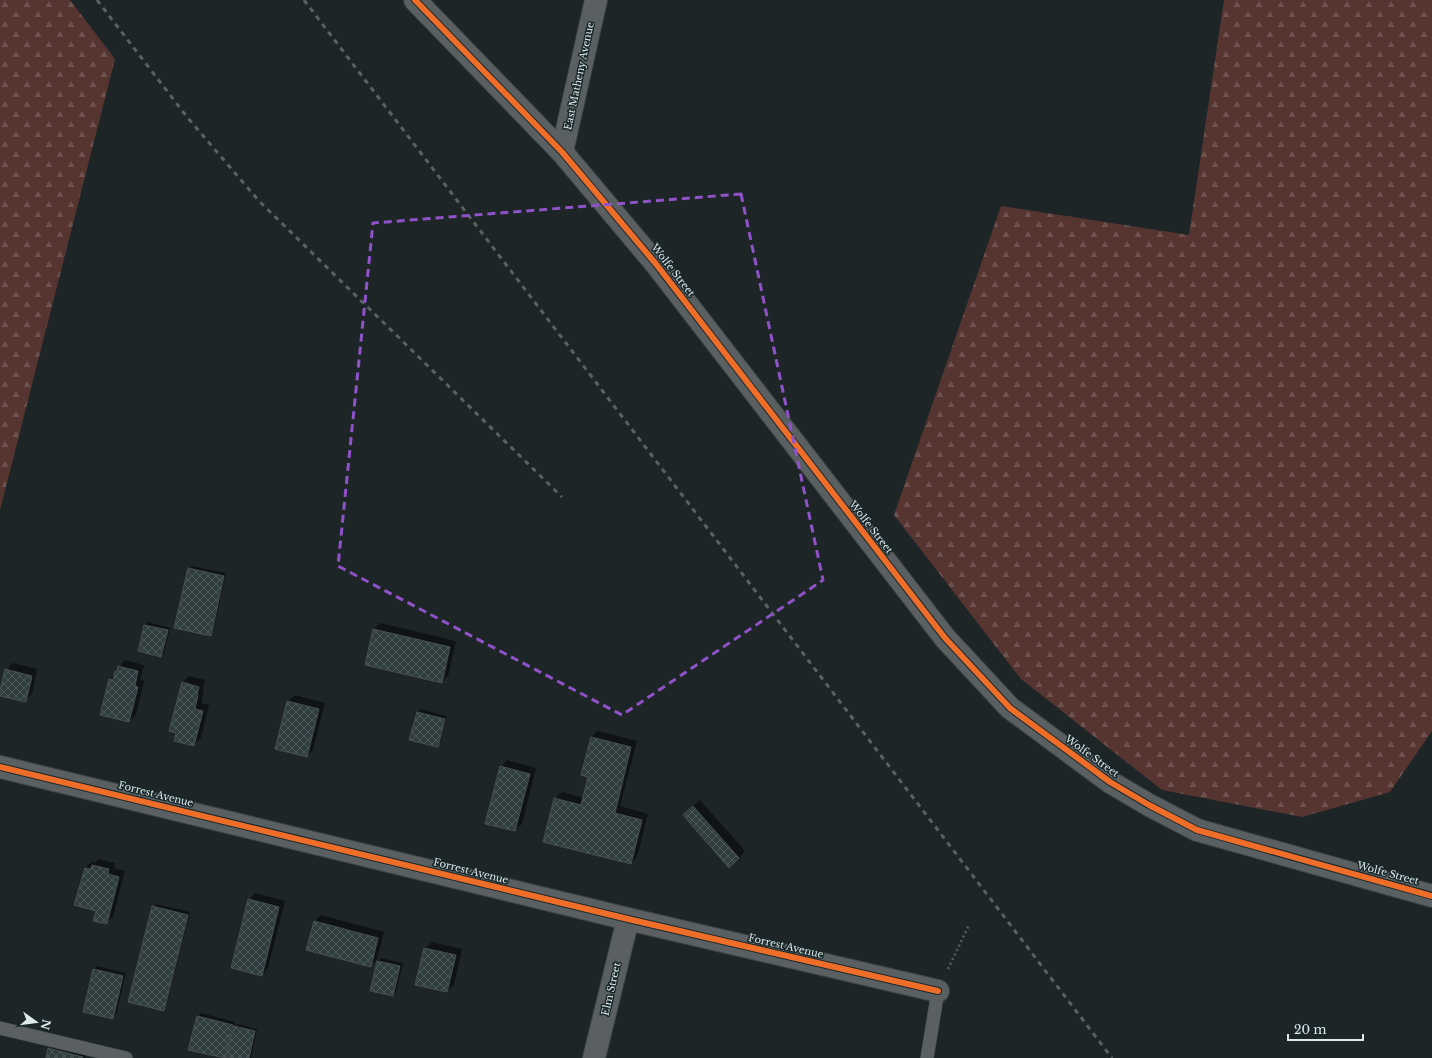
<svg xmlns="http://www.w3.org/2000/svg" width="1432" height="1058" viewBox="0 0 1432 1058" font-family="'Libre Baskerville',serif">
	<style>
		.forest { fill: url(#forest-firs) }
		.shadow { fill: #0007 }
		.building { fill: url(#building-cross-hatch); stroke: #484f51 }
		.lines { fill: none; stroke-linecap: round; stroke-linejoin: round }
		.lane-casing { stroke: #3b4243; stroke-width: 14 }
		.street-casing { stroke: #3b4243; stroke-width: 24 }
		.path { stroke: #585e5f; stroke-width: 2.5; stroke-dasharray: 2 3; stroke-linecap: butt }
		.lane { stroke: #5a6062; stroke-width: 13 }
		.street { stroke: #5a6062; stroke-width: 22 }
		.rail { stroke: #5b6163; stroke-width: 3; stroke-dasharray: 5 5; stroke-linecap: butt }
		.cycleway-casing { stroke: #19282b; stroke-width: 8 }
		.cycleway { stroke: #ee6e29; stroke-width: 6 }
		.marked { fill: none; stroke: #8f52c8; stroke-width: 3; stroke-dasharray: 8 5; stroke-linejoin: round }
		.labels { text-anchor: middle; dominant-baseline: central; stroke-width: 3; stroke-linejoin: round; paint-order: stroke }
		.street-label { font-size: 10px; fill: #dfe9eb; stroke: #19282b }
	</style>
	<defs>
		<pattern id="forest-firs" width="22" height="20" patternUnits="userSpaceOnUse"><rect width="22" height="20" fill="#563531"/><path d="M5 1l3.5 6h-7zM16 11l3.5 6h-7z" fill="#6e524f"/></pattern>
		<pattern id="building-cross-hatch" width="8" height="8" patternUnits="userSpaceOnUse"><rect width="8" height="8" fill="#2f3d3f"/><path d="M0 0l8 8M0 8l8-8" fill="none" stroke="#4d595b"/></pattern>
	</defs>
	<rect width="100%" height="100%" fill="#1d2527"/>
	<g class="forest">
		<polygon points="0,0 70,0 115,59 0,510"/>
		<polygon points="1224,0 1432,0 1432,731 1390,792 1302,817 1162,790 1021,679 894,515 1001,206 1189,235"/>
	</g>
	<g class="shadow">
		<polygon points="192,566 226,573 213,632 210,635 189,569"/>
		<polygon points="148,622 170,628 164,653 161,656 145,625"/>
		<polygon points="380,623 456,641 448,676 441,682 374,629"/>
		<polygon points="125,660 144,665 140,680 144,681 136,715 129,721 110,680"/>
		<polygon points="13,663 37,669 32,694 25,701 0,695 6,670"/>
		<polygon points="189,676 205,680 203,689 204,689 201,703 209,705 201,738 194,745 182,683"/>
		<polygon points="295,695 325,703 313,750 306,756 288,701"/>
		<polygon points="421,709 447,716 440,743 437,746 418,712"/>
		<polygon points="598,731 637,741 620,806 648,814 637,857 631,863 555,799 562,792 584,798 589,776 591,737"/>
		<polygon points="507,760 536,768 522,824 515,830 501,767"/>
		<polygon points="700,800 745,851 739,858 690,809"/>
		<polygon points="99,859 115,863 114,868 125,871 113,917 106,923 97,911 85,868 92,862 95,863"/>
		<polygon points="255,893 285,901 268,968 262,975 249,900"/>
		<polygon points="156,904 190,912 166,1007 163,1010 153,907"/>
		<polygon points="321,915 384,932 377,959 371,966 314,922"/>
		<polygon points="432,942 462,949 454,985 447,991 425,948"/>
		<polygon points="381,958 403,963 396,992 393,995 378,961"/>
		<polygon points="97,966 126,973 116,1015 113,1018 94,969"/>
		<polygon points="201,1013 235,1022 234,1027 237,1024 257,1029 251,1058 227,1058 228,1054 224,1058 198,1016"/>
		<polygon points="52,1046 86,1054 85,1058 47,1058 49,1049"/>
	</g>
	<g class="building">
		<polygon points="188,568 224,576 211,636 174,628"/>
		<polygon points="144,625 168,630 161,657 138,651"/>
		<polygon points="373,629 450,647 442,683 365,665"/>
		<polygon points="118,666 138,671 135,686 138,687 129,722 100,715 109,679 113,680 115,671 117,672"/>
		<polygon points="5,669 32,676 26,702 0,696 0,690"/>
		<polygon points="182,682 199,687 197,695 198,695 195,709 203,711 194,746 174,741 176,733 169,731"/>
		<polygon points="287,701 319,709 307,757 275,749"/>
		<polygon points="417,712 445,719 438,747 409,740"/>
		<polygon points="591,737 631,747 615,813 642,820 631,864 543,842 554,798 581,805 588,777 581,775"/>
		<polygon points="500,766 530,774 515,831 485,824"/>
		<polygon points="693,806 739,858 729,868 683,815"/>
		<polygon points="92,865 109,869 108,874 119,877 107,924 93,921 96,911 74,905 85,868 91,869"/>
		<polygon points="248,899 279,907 262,976 231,968"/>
		<polygon points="152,906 188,915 164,1011 128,1002"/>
		<polygon points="314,921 378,938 371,967 306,950"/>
		<polygon points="424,948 456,955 447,992 415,985"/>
		<polygon points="377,961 400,966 393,996 370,991"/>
		<polygon points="93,969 123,976 113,1019 83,1012"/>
		<polygon points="197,1016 233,1025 225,1058 188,1050"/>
		<polygon points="234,1026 255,1031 249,1058 226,1058"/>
		<polygon points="48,1048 83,1057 83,1058 46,1058"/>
	</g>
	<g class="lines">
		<defs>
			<g id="lane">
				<polyline points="0,1028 126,1058"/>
				<polyline points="927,1058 938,991"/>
			</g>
			<g id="street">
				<polyline points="415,0 562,152 656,264 945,638 1010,708 1110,782 1149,805 1197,830 1432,896"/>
				<polyline points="562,152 596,0"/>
				<polyline points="0,767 628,919 938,991"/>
				<polyline points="594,1058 628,919"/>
			</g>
		</defs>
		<use href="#lane" class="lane-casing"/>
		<use href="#street" class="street-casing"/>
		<polyline class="path" points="948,969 969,925"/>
		<use href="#lane" class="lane"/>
		<use href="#street" class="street"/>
		<g class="rail">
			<polyline points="97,0 187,117 259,201 562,497"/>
			<polyline points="304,0 1112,1058"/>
		</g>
		<defs>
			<g id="cycleway">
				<polyline points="415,0 562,152 656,264 945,638 1010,708 1110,782 1149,805 1197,830 1432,896"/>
				<polyline points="0,767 628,919 938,991"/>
			</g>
		</defs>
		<use href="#cycleway" class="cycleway-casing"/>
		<use href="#cycleway" class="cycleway"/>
	</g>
	<path class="marked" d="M741,194L823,580L622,715L338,566L373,223Z"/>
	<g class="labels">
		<g class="street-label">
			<text transform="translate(579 76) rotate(-78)">East Matheny Avenue</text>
			<text transform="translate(673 270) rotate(52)">Wolfe Street</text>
			<text transform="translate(871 527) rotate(52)">Wolfe Street</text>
			<text transform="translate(1092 756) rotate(36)">Wolfe Street</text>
			<text transform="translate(156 794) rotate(14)">Forrest Avenue</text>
			<text transform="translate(471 871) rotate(14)">Forrest Avenue</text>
			<text transform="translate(1388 873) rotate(15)">Wolfe Street</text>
			<text transform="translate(786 946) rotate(13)">Forrest Avenue</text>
			<text transform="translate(611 989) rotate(-77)">Elm Street</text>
		</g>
	</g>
	<g transform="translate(36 1022) rotate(104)" stroke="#19282b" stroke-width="3" paint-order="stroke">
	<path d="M0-3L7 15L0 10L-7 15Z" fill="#dfe9eb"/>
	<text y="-6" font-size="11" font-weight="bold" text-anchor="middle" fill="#dfe9eb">N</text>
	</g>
	<path d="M1288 1034v6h75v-6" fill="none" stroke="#dfe9eb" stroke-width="2"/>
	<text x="1294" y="1034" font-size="12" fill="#dfe9eb" stroke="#19282b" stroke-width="3" paint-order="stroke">20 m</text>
</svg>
